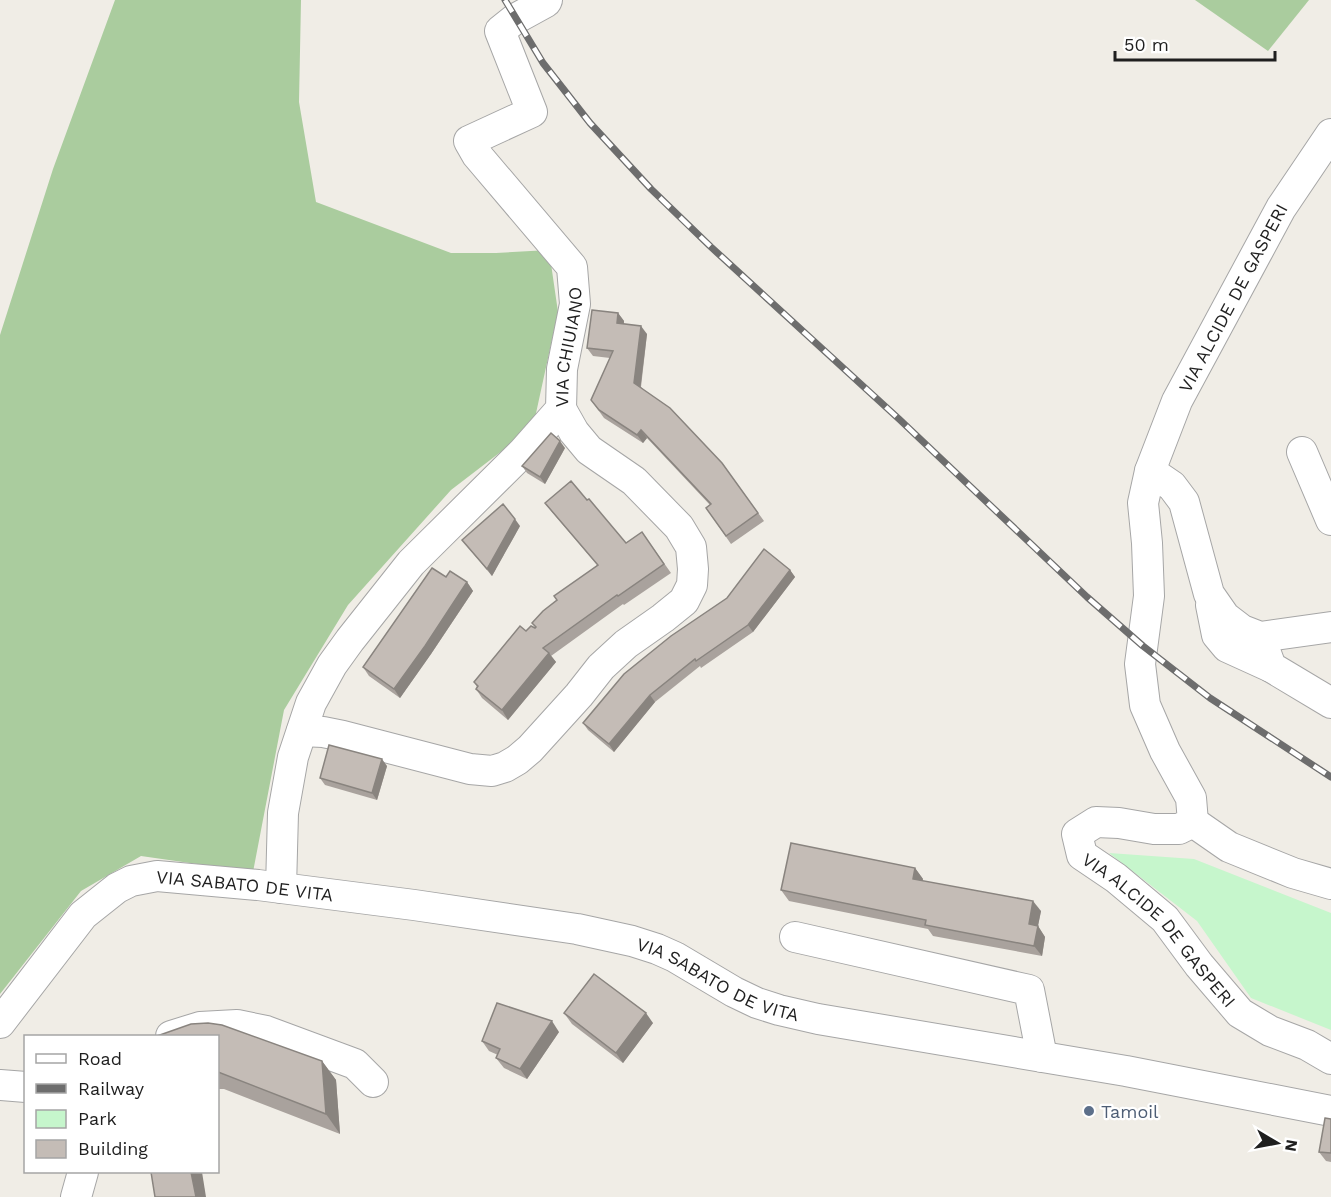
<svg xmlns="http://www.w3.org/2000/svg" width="1331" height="1197" viewBox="0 0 1331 1197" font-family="'Work Sans',sans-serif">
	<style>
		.forest { fill: #aacc9e }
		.park { fill: #c6f6cc }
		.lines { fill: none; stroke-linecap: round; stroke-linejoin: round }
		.minor-casing { stroke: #a6a6a6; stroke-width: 32 }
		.minor { stroke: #fff; stroke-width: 30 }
		.rail-casing { stroke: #6d6d6d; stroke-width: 7 }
		.rail { stroke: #fff; stroke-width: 4.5; stroke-dasharray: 14; stroke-linecap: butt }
		.wall { fill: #a9a29d }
		.shaded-wall { fill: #89847f }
		.building { fill: #c4bcb6; stroke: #89847f; stroke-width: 1.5 }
		.service-dot { fill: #5c6f8a; stroke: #fff; stroke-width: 2 }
		.labels { text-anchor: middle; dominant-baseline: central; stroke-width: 4.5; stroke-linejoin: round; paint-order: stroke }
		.street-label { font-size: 18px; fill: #1f1f1f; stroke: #fff }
		.service-label { font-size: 18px; fill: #4e5e75; stroke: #fff; text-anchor: start }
	</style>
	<rect width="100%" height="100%" fill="#f0ede6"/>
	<g class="forest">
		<polygon points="115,0 301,0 299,102 316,202 451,253 496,253 549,250 558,312 533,427 451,490 348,605 284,710 253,872 141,856 81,891 0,994 0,335 53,169"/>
		<polygon points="1195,0 1309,0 1268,51"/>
	</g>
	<polygon class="park" points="1109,853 1194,859 1331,913 1331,1030 1251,998 1197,921"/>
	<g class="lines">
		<defs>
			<g id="minor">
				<path id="s1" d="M1331,134L1281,208L1177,401L1150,471L1143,503L1147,543L1149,596L1140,664L1145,705L1165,751L1191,798L1193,822L1179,829H1154L1119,823L1096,822L1077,834L1082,855L1116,878L1165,919L1199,965L1240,1013L1270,1031L1307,1045L1331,1059"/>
				<polyline points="1302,452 1331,520"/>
				<polyline points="1150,471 1172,486 1184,502 1209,594 1225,617 1242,630 1260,637 1331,627"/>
				<polyline points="1211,605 1217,635 1227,647 1271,667"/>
				<polyline points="1264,648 1271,667 1331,703"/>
				<polyline points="302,731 323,732 343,736 470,769 492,771 505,767 517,760 530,749 579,695 601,667 626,644 663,618 684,601 692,585 693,569 691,547 679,527 634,481 589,450 574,432 561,409"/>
				<polyline points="1193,822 1229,847 1293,873 1331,884"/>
				<path id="s2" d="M281,888L283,813L293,757L311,703L332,665L350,640L411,563L523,452L561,409L562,369L575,304L572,267L477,155L469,141L532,112L500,31L515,19L546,2L547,0"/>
				<polyline points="795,937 1029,990 1042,1057"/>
				<path id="s3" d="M0,1023L83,915L117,888L131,881L157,876L258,885L414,905L577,929L632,941L657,949L675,957L734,992L757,1003L779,1010L818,1019L1126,1071L1331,1111"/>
				<polyline points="171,1036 200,1027 237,1025 266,1031 355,1064 373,1082"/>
				<polyline points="0,1085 26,1087"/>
				<polyline points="76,1197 83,1172"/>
			</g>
		</defs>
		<use href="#minor" class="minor-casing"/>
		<use href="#minor" class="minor"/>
		<defs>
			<polyline id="rail" points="505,0 543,63 590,123 651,189 711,247 899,419 1087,597 1143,646 1210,698 1331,777"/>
		</defs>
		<use href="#rail" class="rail-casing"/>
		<use href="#rail" class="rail"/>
	</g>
	<g class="wall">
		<polygon points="618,313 624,321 624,324 647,334 641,387 722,463 764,521 731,544 706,508 710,505 647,438 643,443 604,418 591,400 610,358 593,356 587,348"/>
		<polygon points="565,448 545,484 527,473 522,466"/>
		<polygon points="587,500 626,543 642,532 671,573 624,605 623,604 551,656 556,662 508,720 482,698 476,689 477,687 474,682 526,631 535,628 557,600 597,565 552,512 545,503"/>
		<polygon points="520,526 492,576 462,540"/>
		<polygon points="790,570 795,577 753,632 701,668 700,666 655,702 614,752 588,730 583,723"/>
		<polygon points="446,577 467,582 473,591 431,654 400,698 369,676 363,667"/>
		<polygon points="387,766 377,800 325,785 320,778"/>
		<polygon points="915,868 923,879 922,881 1041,911 1038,926 1045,937 1042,956 933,936 928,929 789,901 781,890"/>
		<polygon points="564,1013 653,1023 623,1063 572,1024"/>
		<polygon points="559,1032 527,1079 504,1068 496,1058 498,1055 489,1051 482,1041"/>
		<polygon points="218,1036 322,1061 336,1080 340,1134 224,1089 218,1089"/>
		<polygon points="1331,1119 1331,1162 1326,1161 1319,1152"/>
	</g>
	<g class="shaded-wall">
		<polygon points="618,313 624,321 623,331 617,323"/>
		<polygon points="641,326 647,334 640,391 634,383"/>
		<polygon points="641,430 647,438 643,443 637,435"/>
		<polygon points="560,441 565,448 545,484 540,477"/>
		<polygon points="515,519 520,526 492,576 487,569"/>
		<polygon points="790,570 795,577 753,632 748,625"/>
		<polygon points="467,582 473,591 431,654 400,698 394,689"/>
		<polygon points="549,653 556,662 508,720 502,710"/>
		<polygon points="650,695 655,702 614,752 609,744"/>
		<polygon points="382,759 387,766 377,800 372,793"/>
		<polygon points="915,868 923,879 920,889 913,879"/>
		<polygon points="1033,901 1041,911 1036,935 1029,924"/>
		<polygon points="1038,926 1045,937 1042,956 1034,946"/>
		<polygon points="646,1013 653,1023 623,1063 616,1053"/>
		<polygon points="552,1021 559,1032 527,1079 520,1069"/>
		<polygon points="322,1061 336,1080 340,1134 326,1114"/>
		<polygon points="191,1172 202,1172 206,1197 196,1197"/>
	</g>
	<g class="building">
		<polygon points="592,310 618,313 617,323 641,326 634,383 670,408 722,463 758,513 726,536 706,508 711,504 641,430 637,435 599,410 591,400 613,351 587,348"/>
		<polygon points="551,433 560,441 540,477 522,466"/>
		<polygon points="571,481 587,500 589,499 626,543 642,532 664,564 618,596 617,595 543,648 549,653 502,710 476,689 478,686 474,682 520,626 526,631 531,626 535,628 536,627 532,623 543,611 557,600 554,596 598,565 545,503"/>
		<polygon points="503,504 515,519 487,569 462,540"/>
		<polygon points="764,549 790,570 748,625 696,661 695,659 650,695 609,744 583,723 624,674 671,636 727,598"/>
		<polygon points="432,568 446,577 450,571 467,582 425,646 394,689 363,667"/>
		<polygon points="329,745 382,759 372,793 320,778"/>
		<polygon points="791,843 915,868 913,879 1033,901 1029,924 1038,926 1034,946 925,925 926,920 781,890"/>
		<polygon points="594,974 646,1013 616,1053 564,1013"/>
		<polygon points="497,1003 552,1021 520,1069 496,1058 500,1049 482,1041"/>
		<polygon points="208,1023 222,1025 322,1061 326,1114 218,1072 218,1036 157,1036 191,1024"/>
		<polygon points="1325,1118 1331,1119 1331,1153 1319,1152"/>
		<polygon points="151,1172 191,1172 196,1197 155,1197"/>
	</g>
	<circle class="service-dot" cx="1089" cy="1111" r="6"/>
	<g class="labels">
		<g class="street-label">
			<text transform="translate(1233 298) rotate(-62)">VIA ALCIDE DE GASPERI</text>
			<text stroke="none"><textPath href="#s2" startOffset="639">VIA CHIUIANO</textPath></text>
			<text stroke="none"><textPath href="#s3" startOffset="310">VIA SABATO DE VITA</textPath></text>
			<text stroke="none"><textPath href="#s1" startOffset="999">VIA ALCIDE DE GASPERI</textPath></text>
			<text stroke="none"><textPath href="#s3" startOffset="796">VIA SABATO DE VITA</textPath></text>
		</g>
		<g class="service-label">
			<text x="1101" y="1111">Tamoil</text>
		</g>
	</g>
	<rect x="24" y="1035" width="195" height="138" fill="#ffffff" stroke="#a5a5a5" stroke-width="1.5"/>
	<rect x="36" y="1054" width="30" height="9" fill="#ffffff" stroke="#a5a5a5" stroke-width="1.5"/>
	<text x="78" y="1065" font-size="18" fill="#1f1f1f">Road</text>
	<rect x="36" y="1084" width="30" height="9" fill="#6d6d6d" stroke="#a5a5a5" stroke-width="1.5"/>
	<text x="78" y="1095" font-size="18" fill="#1f1f1f">Railway</text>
	<rect x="36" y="1110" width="30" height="18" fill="#c6f6cc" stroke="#a5a5a5" stroke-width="1.5"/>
	<text x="78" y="1125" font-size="18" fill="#1f1f1f">Park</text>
	<rect x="36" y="1140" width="30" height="18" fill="#c4bcb6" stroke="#a5a5a5" stroke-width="1.5"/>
	<text x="78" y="1155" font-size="18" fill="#1f1f1f">Building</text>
	<g transform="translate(1277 1143) rotate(100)" stroke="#ffffff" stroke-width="4.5" paint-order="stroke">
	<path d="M0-4.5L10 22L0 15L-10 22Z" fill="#1f1f1f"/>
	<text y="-9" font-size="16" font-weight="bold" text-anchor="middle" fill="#1f1f1f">N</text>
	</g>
	<path d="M1115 51v9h160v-9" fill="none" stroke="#1f1f1f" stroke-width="3"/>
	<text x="1124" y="51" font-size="18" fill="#1f1f1f" stroke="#ffffff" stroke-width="4.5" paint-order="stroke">50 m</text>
</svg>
